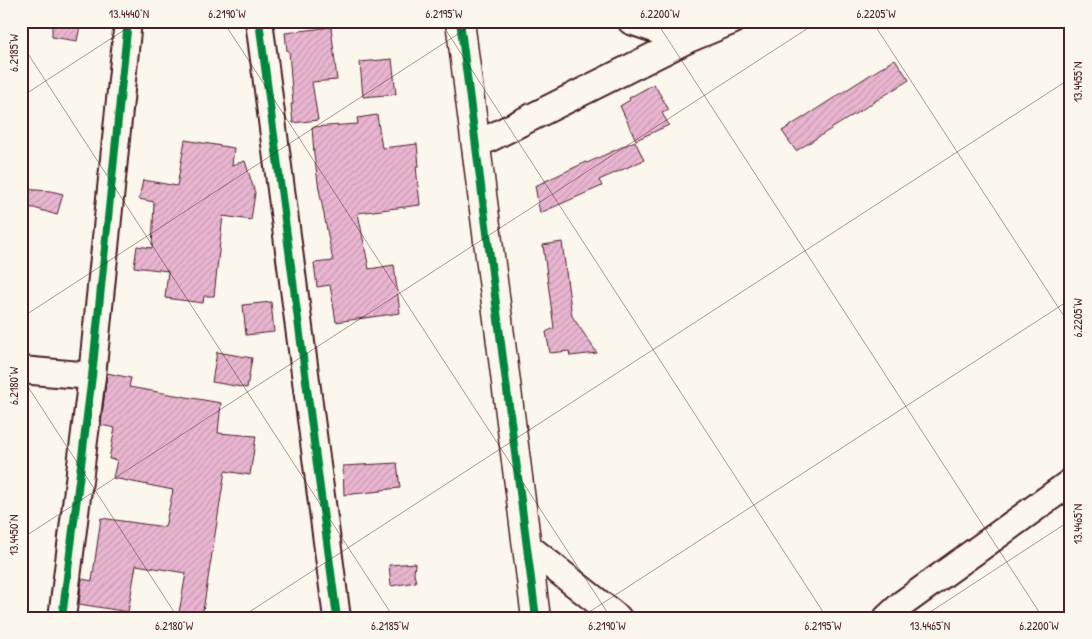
<svg xmlns="http://www.w3.org/2000/svg" width="1092" height="639" viewBox="0 0 1092 639" font-family="'Patrick Hand',sans-serif">
	<style>
		.building { fill: url(#building-hatch); stroke: #4a1f2b }
		.lines { fill: none; stroke-linecap: round; stroke-linejoin: round }
		.minor-casing { stroke: #4a1f2b; stroke-width: 30 }
		.tertiary-casing { stroke: #4a1f2b; stroke-width: 31 }
		.minor { stroke: #fbf7ec; stroke-width: 26 }
		.tertiary { stroke: #fbf7ec; stroke-width: 28 }
		.cycleway-casing { stroke: #fbf7ec; stroke-width: 11 }
		.cycleway { stroke: #00873e; stroke-width: 8 }
		.ticks { fill: none; stroke: #4a1f2b; stroke-width: 1; stroke-opacity: 0.45 }
		.neatline { fill: none; stroke: #4a1f2b; stroke-width: 2 }
		.ticks-label { font-size: 12px; text-anchor: middle; fill: #4a1f2b }
	</style>
	<defs>
		<pattern id="building-hatch" width="6" height="6" patternUnits="userSpaceOnUse" patternTransform="scale(1.25)"><rect width="6" height="6" fill="#e9b5d0"/><path d="M-1 1l2-2M0 6l6-6M5 7l2-2" fill="none" stroke="#c99bb3"/></pattern>
	</defs>
	<rect width="100%" height="100%" fill="#fbf7ec"/>
	<filter id="ink" filterUnits="userSpaceOnUse"><feTurbulence type="fractalNoise" baseFrequency=".02" numOctaves="2"/><feDisplacementMap in="SourceGraphic" scale="10" xChannelSelector="R" yChannelSelector="G"/><feConvolveMatrix kernelMatrix="1 2 1 2 8 2 1 2 1" color-interpolation-filters="sRGB"/></filter>
	<g filter="url(#ink)">
		<g class="building">
			<polygon points="52,21 81,21 77,41 52,37"/>
			<polygon points="331,27 337,80 312,82 318,120 293,123 291,104 293,104 289,51 287,51 285,33"/>
			<polygon points="392,59 396,94 363,97 360,62"/>
			<polygon points="895,59 909,80 796,151 782,131"/>
			<polygon points="654,84 669,110 662,113 669,125 636,140 620,106 630,100 629,98"/>
			<polygon points="377,115 382,148 417,144 419,166 416,166 420,205 358,213 369,269 394,265 400,313 336,322 330,285 317,287 314,263 333,261 319,189 314,154 312,127 358,124 357,118"/>
			<polygon points="185,140 234,148 232,165 245,161 255,193 251,220 223,216 214,296 204,296 203,303 165,298 168,271 134,267 137,246 152,248 154,202 139,199 143,180 177,186"/>
			<polygon points="635,141 644,160 599,180 602,186 540,213 535,186 586,162 587,163"/>
			<polygon points="21,189 51,191 63,194 57,215 34,208 21,207"/>
			<polygon points="562,242 572,316 597,353 570,356 569,351 550,353 546,332 554,328 543,245"/>
			<polygon points="271,302 274,332 246,335 243,305"/>
			<polygon points="217,352 252,358 247,388 212,382"/>
			<polygon points="107,373 131,378 129,387 221,403 218,433 256,436 250,475 225,471 202,617 179,613 186,573 136,565 128,612 79,604 82,579 92,581 101,518 165,527 173,490 113,478 117,460 109,459 115,428 101,425"/>
			<polygon points="397,463 400,488 381,490 381,491 344,495 343,466"/>
			<polygon points="415,563 414,574 416,582 391,586 389,565"/>
		</g>
		<g class="lines">
			<defs>
				<g id="minor">
					<polyline points="259,21 337,618"/>
					<polyline points="631,21 686,40"/>
					<polyline points="476,145 686,40 732,21"/>
					<polyline points="21,370 92,376"/>
					<polyline points="527,546 618,618"/>
					<polyline points="62,618 92,376 128,21"/>
					<polyline points="887,618 902,604 1071,482"/>
				</g>
				<polyline id="tertiary" points="460,21 536,618"/>
			</defs>
			<use href="#minor" class="minor-casing"/>
			<use href="#tertiary" class="tertiary-casing"/>
			<use href="#minor" class="minor"/>
			<use href="#tertiary" class="tertiary"/>
			<defs>
				<g id="cycleway">
					<polyline points="259,21 337,618"/>
					<polyline points="460,21 536,618"/>
					<polyline points="62,618 92,376 128,21"/>
				</g>
			</defs>
			<use href="#cycleway" class="cycleway-casing"/>
			<use href="#cycleway" class="cycleway"/>
		</g>
	</g>
	<path class="ticks" d="M223,21L611,618M440,21L827,618M656,21L1043,618M872,21L1071,327M21,43L394,618M21,97L138,21M21,318L478,21M21,376L178,618M21,539L819,21M240,618L1071,78M580,618L1071,299M921,618L1071,520"/>
	<rect width="1092" height="639" fill="none" stroke="#fbf7ec" stroke-width="55"/>
	<rect x="28" y="28" width="1036" height="584" class="neatline"/>
	<g class="ticks-label">
		<text x="129" y="18">13.4440°N</text>
		<text x="227" y="18">6.2190°W</text>
		<text x="444" y="18">6.2195°W</text>
		<text x="660" y="18">6.2200°W</text>
		<text x="876" y="18">6.2205°W</text>
		<text transform="translate(14 53) rotate(-90)" y="4">6.2185°W</text>
		<text transform="translate(1078 82) rotate(-90)" y="4">13.4455°N</text>
		<text transform="translate(1078 318) rotate(-90)" y="4">6.2205°W</text>
		<text transform="translate(14 386) rotate(-90)" y="4">6.2180°W</text>
		<text transform="translate(1078 524) rotate(-90)" y="4">13.4465°N</text>
		<text transform="translate(14 535) rotate(-90)" y="4">13.4450°N</text>
		<text x="174" y="630">6.2180°W</text>
		<text x="390" y="630">6.2185°W</text>
		<text x="607" y="630">6.2190°W</text>
		<text x="823" y="630">6.2195°W</text>
		<text x="930" y="630">13.4465°N</text>
		<text x="1039" y="630">6.2200°W</text>
	</g>
</svg>
